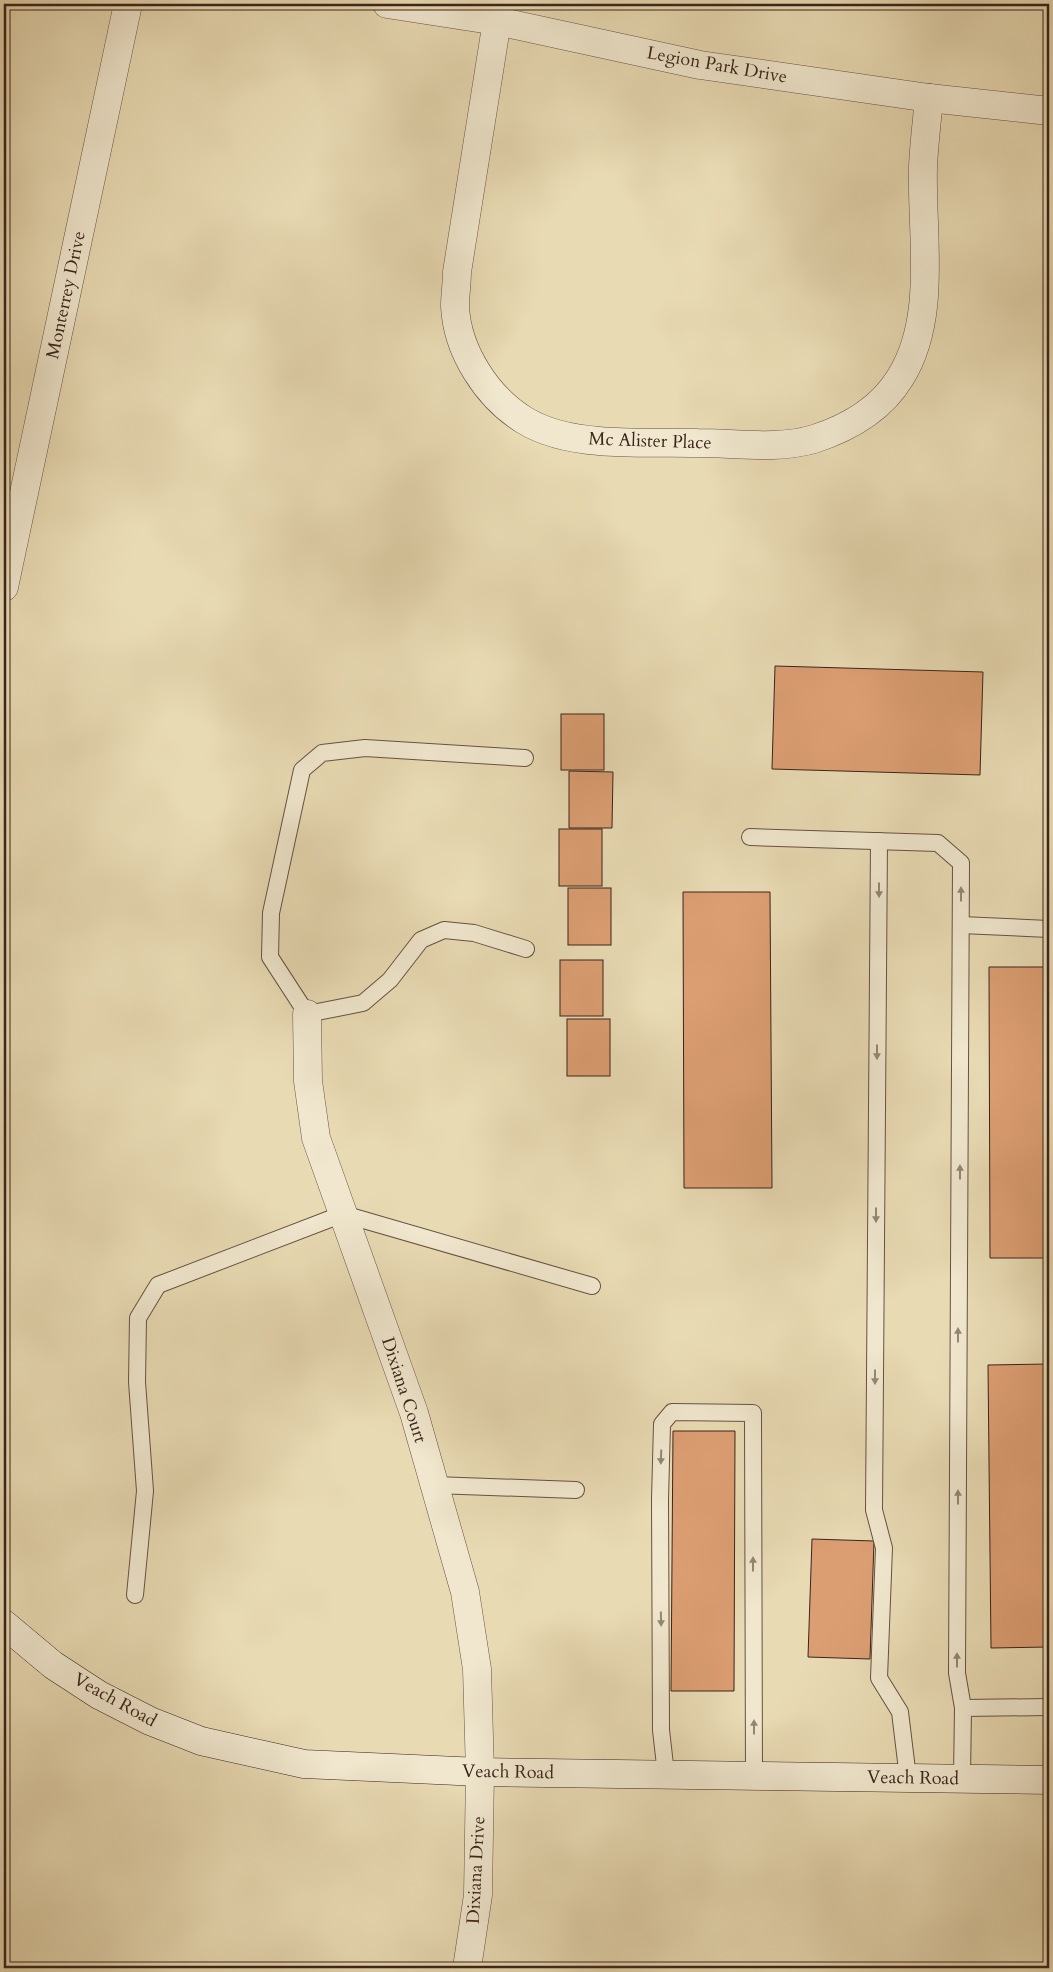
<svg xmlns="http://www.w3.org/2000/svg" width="1053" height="1972" viewBox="0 0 1053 1972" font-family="Cardo,serif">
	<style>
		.building { fill: #db9e72; stroke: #3a241b }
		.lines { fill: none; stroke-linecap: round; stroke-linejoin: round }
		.lane-casing { stroke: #665241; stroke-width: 18 }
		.street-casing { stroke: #665241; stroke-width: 29 }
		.secondary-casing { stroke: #3a241b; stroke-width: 29 }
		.lane { stroke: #f0e7ce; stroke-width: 16 }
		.street { stroke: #f0e7ce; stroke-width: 28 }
		.secondary { stroke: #f0e7ce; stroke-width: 28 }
		.oneway { fill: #958674 }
		.labels { text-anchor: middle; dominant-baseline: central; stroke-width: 4; stroke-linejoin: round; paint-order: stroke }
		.street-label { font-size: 18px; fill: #3a241b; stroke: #f0e7ce }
	</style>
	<rect width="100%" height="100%" fill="#e8dab3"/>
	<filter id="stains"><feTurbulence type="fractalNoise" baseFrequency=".004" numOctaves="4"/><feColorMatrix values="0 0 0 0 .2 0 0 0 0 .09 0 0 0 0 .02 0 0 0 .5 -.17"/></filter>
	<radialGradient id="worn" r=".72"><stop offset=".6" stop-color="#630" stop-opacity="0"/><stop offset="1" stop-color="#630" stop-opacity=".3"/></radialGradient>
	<g class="building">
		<polygon points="775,666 983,672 980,775 772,769"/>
		<rect x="561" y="714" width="43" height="56"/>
		<polygon points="569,771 613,772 612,828 569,828"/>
		<rect x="559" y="829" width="43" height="57"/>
		<rect x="568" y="888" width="43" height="57"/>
		<polygon points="683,892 770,892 772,1188 684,1188"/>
		<rect x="560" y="960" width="43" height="56"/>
		<polygon points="989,967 1049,967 1049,1258 990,1258"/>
		<rect x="567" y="1019" width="43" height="57"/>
		<polygon points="1049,1364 1049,1647 991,1648 988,1365"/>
		<polygon points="673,1431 735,1431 734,1691 671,1691"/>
		<polygon points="812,1539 874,1541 870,1659 808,1657"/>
	</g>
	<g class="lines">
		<defs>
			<g id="lane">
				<polyline points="525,758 365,748 322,753 302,770 271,913 270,957 307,1014 363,1003 390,980 421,940 444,930 474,933 526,949"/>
				<polyline points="750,837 938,843 961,863 957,1673 963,1708"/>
				<polyline points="879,841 874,1510 884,1548 879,1678 900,1712 908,1778"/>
				<polyline points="961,925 1049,929"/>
				<polyline points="434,1485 576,1490"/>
				<polyline points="135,1595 145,1491 137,1382 138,1318 158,1285 343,1214 592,1286"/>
				<polyline points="666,1774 661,1730 660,1499 662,1424 672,1412 753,1413 754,1775"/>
				<polyline points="962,1778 963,1708 1049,1707"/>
			</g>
			<g id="street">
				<polyline points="387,4 497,21 700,65 929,98 1049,111"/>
				<path d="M497,21L457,272C457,283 455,295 455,306C457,351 487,397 524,420C545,433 574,439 599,441C631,444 665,442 698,443C735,443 778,450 814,439C848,428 881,409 900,378C938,318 921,235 923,167C924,144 927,121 929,98"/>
				<polyline points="4,587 128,4"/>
				<polyline points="307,1014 308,1081 316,1138 414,1413 465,1592 477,1669 480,1772 478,1895 467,1968"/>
			</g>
			<polyline id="secondary" points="4,1624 53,1665 99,1695 150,1721 201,1741 304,1764 480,1772 1049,1780"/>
		</defs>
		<use href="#lane" class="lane-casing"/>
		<use href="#street" class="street-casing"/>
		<use href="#secondary" class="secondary-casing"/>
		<use href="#lane" class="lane"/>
		<use href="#street" class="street"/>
		<use href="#secondary" class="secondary"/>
	</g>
	<defs><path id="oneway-solid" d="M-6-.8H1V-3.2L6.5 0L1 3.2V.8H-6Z" transform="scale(1.25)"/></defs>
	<g class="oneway">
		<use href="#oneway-solid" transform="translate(879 890) rotate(90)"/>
		<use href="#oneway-solid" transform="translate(961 894) rotate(-90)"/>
		<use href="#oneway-solid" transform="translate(877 1052) rotate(90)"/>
		<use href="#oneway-solid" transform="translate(960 1172) rotate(-90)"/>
		<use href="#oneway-solid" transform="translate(876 1215) rotate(90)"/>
		<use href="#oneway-solid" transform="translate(958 1335) rotate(-90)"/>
		<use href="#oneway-solid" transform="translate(875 1377) rotate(90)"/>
		<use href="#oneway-solid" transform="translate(661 1457) rotate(92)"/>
		<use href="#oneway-solid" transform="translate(958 1497) rotate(-90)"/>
		<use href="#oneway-solid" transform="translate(753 1564) rotate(-90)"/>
		<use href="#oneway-solid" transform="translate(661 1619) rotate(89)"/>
		<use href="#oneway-solid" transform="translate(957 1660) rotate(-90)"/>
		<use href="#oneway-solid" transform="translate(754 1727) rotate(-90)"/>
	</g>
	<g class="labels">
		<g class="street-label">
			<text transform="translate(717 65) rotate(10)">Legion Park Drive</text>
			<text transform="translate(66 295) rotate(-78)">Monterrey Drive</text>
			<text transform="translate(650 441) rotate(2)">Mc Alister Place</text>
			<text transform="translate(404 1390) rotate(72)">Dixiana Court</text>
			<text transform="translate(115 1700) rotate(29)">Veach Road</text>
			<text transform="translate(508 1772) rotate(1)">Veach Road</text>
			<text transform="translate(913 1778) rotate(1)">Veach Road</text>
			<text transform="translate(476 1870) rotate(-87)">Dixiana Drive</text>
		</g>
	</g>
	<rect width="1053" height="1972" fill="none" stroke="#e8dab3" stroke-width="20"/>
	<rect x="5" y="5" width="1043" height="1962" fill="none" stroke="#3a241b" stroke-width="2.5"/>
	<rect x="10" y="10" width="1033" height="1952" fill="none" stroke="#3a241b"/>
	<rect width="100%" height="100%" filter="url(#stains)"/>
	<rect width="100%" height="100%" fill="url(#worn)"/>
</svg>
